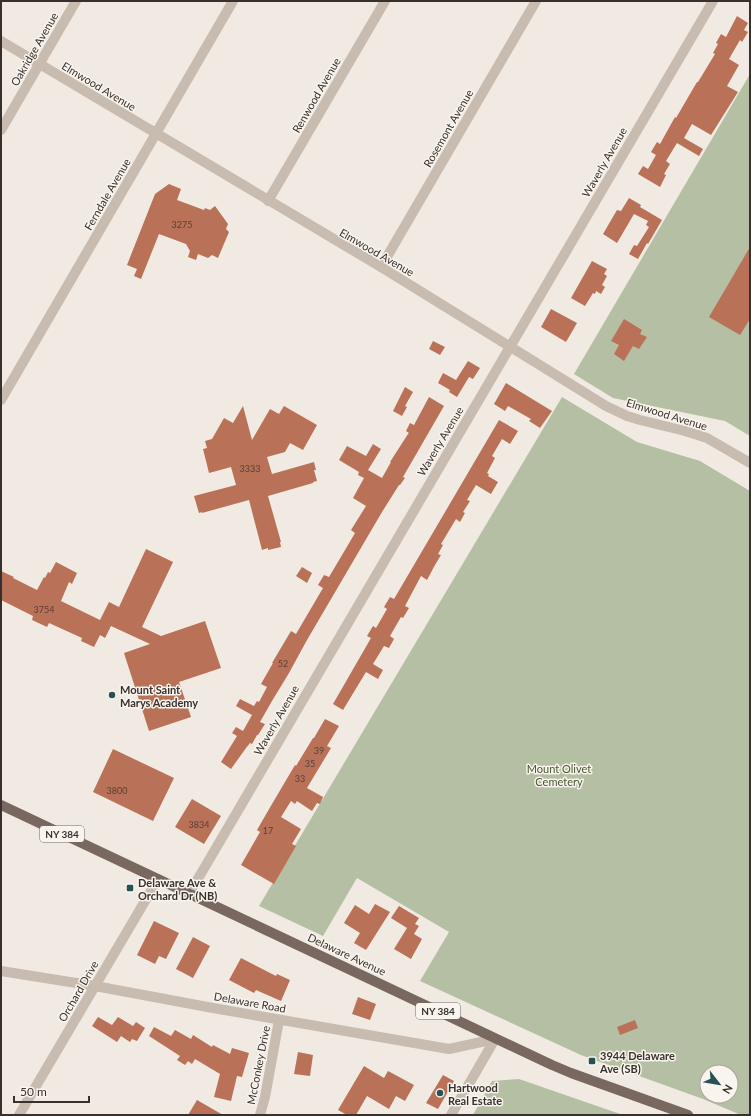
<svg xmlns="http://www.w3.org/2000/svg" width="751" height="1116" viewBox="0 0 751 1116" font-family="Lato,sans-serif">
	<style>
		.green { fill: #b5bfa3; fill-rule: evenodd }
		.building { fill: #b97158 }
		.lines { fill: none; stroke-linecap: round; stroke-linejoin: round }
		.minor { stroke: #c8bbaf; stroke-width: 10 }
		.tertiary { stroke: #c8bbaf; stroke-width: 10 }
		.primary { stroke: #78685f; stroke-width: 10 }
		.poi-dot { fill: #265155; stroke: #f9f4ee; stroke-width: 1.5 }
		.labels { text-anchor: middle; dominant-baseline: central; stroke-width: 3; stroke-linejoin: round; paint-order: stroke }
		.number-label { font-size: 9px; fill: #584037 }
		.shield { fill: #f9f4ee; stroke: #726b66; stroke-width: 1 }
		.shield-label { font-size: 10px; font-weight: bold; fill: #38302c }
		.street-label { font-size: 11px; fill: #38302c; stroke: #f9f4ee }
		.poi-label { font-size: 11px; font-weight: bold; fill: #38302c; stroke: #f9f4ee; text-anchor: start }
		.park-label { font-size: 11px; fill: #475432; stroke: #f9f4ee }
	</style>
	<rect width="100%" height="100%" fill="#f1eae2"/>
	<g class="green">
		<polygon points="750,74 750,436 725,421 613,398 574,374"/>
		<path d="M562,397L637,442L700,461L750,491V1115H741L703,1099L581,1055L420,981L449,932L357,878L323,936L259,906ZM707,1072H731V1096H707Z"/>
		<polygon points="519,1079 623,1115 473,1115 492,1081"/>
	</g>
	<g class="building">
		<polygon points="737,16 748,23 744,30 748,32 742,42 740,40 729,59 739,65 727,86 738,92 711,135 692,124 684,138 703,149 699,156 677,143 666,161 670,164 664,174 666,175 660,187 638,174 643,166 648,169 656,155 651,152 657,142 660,144 675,117 676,118 697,82 698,82 715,54 713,53 718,44 716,43 721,34 726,37"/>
		<polygon points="169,184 181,189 177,200 204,210 205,208 210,210 215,206 228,224 226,229 229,232 218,258 212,255 208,258 198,254 196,260 188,257 190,251 186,244 159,234 141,279 134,276 137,269 127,265 155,194"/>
		<polygon points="629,198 641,205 640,207 662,220 648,244 647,243 638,259 629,254 634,245 637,246 649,227 646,225 648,221 634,214 617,243 603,234 617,210 621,211"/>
		<polygon points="750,247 750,319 740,335 709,317"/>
		<polygon points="592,261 607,269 604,274 607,276 602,285 605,287 601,294 596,291 595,294 593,293 585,306 571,298"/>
		<polygon points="551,309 577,323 566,342 541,327"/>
		<polygon points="624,319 642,330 640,334 647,337 639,349 633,346 624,361 614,354 619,345 611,341"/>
		<polygon points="433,341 445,347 440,355 429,349"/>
		<polygon points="468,361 480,368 473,379 469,377 457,397 449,392 450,390 438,383 443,373 456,380"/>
		<polygon points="506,383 552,411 540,428 529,421 531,419 508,406 505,411 494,404"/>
		<polygon points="405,387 413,392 405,406 407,407 402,416 393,411"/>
		<polygon points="429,397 444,406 403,477 405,478 400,485 399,485 382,512 307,640 289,673 272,701 260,722 265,724 258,735 257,735 252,744 250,743 246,748 231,769 221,762 237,736 232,733 236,727 243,731 252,715 236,706 240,699 254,706 257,701 259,702 267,687 261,684 273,663 272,663 291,631 296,634 323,588 318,585 324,575 329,577 345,550 355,533 351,530 366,506 353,498 364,478 358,475 359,472 339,460 347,446 366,456 373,444 381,449 368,470 382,478 391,462 390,462 408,434 409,433 406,431 410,423 414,425"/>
		<polygon points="243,406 252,440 270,409 279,414 284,406 317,425 303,450 290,443 285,452 267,457 272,474 314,462 316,470 314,470 317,481 313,482 313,483 268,496 281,542 280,542 281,547 268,550 268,548 262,550 249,500 202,513 202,512 199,513 194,496 236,485 231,467 209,473 203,449 207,448 205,441 212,439 224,418 233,423"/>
		<polygon points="499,420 518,431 510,444 502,439 492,456 495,458 487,473 489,474 488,476 498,482 491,494 476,485 467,500 470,501 463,512 465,513 460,522 456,519 441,544 443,545 438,554 441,555 435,565 427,580 421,576 405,606 409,608 403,618 401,617 390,636 394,639 389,648 384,646 373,664 383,670 378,679 366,672 343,710 333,704 371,638 367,636 373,626 376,628 387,609 384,607 390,597 394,599"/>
		<polygon points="146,549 173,562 142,627 161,636 205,621 221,668 179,682 191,717 149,731 124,653 150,644 111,626 105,638 100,635 94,647 81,641 82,638 49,623 47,627 32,620 33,616 1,600 1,571 14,577 13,578 37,590 44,577 45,578 48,572 50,573 56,562 77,573 72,584 69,582 61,601 100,620 109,602 119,607"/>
		<polygon points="302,567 312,573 307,583 296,576"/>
		<polygon points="325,719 339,726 327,746 331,748 307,788 323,797 320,804 317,803 312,811 297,801 295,804 291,801 281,817 301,829 292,844 296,846 274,884 241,865 260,832 257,830 272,804 295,765 296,766 313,738 314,738"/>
		<polygon points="113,749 174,778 153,821 93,792"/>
		<polygon points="192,799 221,816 204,844 175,827"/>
		<polygon points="375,904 390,912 366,950 354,943 360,933 344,923 355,905 369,914"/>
		<polygon points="399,906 419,918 415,924 419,926 414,934 422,939 411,959 394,949 407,928 391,918"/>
		<polygon points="154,921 179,933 166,959 159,956 155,964 137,955"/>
		<polygon points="193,937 210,946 193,978 176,969"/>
		<polygon points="241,958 276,976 277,974 290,980 281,1001 256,990 254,993 229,980"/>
		<polygon points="358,997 376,1004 370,1020 352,1014"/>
		<polygon points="98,1017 112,1025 118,1017 133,1026 136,1022 145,1028 137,1041 132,1039 130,1042 121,1036 117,1042 92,1026"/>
		<polygon points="635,1020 638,1028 620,1035 617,1027"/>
		<polygon points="154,1027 171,1036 175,1030 191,1039 193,1035 212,1047 213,1045 230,1054 232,1048 249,1053 242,1077 237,1076 231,1101 214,1097 220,1074 195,1059 192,1064 188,1061 185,1065 177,1060 180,1056 149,1036"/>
		<polygon points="298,1052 313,1055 310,1076 294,1074"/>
		<polygon points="364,1066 384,1078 388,1071 414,1085 405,1101 396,1096 389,1109 367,1096 356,1115 347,1115 338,1110"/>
		<polygon points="443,1075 454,1081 438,1109 426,1103"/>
		<polygon points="197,1100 223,1115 188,1115"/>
	</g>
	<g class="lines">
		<g class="minor">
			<polyline points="1,130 76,1"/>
			<polyline points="268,201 385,1"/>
			<polyline points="381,267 536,1"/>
			<polyline points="1,400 233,1"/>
			<polyline points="189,894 713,1"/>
			<polyline points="19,1115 158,879"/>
			<polyline points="260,1115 265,1097 279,1020"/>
		</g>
		<g class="tertiary">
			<polyline points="1,41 381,267 606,406 627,416 640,420 685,431 707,438 750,463"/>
			<polyline points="1,971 95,986 213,1008 449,1049 495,1039"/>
			<polyline points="451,1115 495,1039"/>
		</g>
		<polyline class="primary" points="1,805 552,1065 571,1073 688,1115"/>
	</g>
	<g class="poi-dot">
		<circle cx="112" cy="695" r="4"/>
		<rect x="126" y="884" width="8" height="8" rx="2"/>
		<rect x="588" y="1057" width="8" height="8" rx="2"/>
		<circle cx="440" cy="1093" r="4"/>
	</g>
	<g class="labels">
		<g class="number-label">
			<text x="182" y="224">3275</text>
			<text x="250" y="468">3333</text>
			<text x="44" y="609">3754</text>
			<text x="283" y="663">52</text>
			<text x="319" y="750">39</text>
			<text x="310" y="763">35</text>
			<text x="300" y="778">33</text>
			<text x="117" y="790">3800</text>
			<text x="199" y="824">3834</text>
			<text x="268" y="830">17</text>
		</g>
		<g class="shield">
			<rect x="40" y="826" width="44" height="16" rx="3"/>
			<rect x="416" y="1003" width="44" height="16" rx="3"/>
		</g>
		<g class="shield-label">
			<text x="62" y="834">NY 384</text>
			<text x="438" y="1011">NY 384</text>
		</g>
		<g class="street-label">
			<text transform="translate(34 49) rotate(-60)">Oakridge Avenue</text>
			<text transform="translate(99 86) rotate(31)">Elmwood Avenue</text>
			<text transform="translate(316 95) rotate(-60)">Renwood Avenue</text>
			<text transform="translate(448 128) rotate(-60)">Rosemont Avenue</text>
			<text transform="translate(604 162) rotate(-60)">Waverly Avenue</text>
			<text transform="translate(107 194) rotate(-60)">Ferndale Avenue</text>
			<text transform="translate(377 252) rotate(30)">Elmwood Avenue</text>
			<text transform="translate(667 414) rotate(17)">Elmwood Avenue</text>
			<text transform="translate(440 441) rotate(-59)">Waverly Avenue</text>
			<text transform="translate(276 720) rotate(-60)">Waverly Avenue</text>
			<text transform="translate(347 954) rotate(25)">Delaware Avenue</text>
			<text transform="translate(78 991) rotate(-60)">Orchard Drive</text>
			<text transform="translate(250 1002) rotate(10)">Delaware Road</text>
			<text transform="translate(258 1065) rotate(-79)">McConkey Drive</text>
		</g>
		<g class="poi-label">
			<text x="120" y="689">Mount Saint<tspan x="120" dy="13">Marys Academy</tspan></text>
			<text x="138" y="882">Delaware Ave &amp;<tspan x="138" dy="13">Orchard Dr (NB)</tspan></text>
			<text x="600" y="1055">3944 Delaware<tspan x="600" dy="13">Ave (SB)</tspan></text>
			<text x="448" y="1087">Hartwood<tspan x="448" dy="13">Real Estate</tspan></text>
		</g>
		<g class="park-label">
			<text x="559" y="768">Mount Olivet<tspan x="559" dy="13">Cemetery</tspan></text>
		</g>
	</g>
	<rect width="751" height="1116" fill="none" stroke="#38302c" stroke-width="4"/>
	<g transform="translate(719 1084) rotate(121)"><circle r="19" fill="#f9f4ee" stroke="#aca6a0"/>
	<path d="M0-3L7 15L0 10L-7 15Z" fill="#265155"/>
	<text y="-6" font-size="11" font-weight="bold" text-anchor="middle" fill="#38302c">N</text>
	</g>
	<path d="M14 1096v6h75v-6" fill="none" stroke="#38302c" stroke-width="2"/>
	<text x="20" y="1096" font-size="12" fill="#38302c" stroke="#f9f4ee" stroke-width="3" paint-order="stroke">50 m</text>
</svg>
